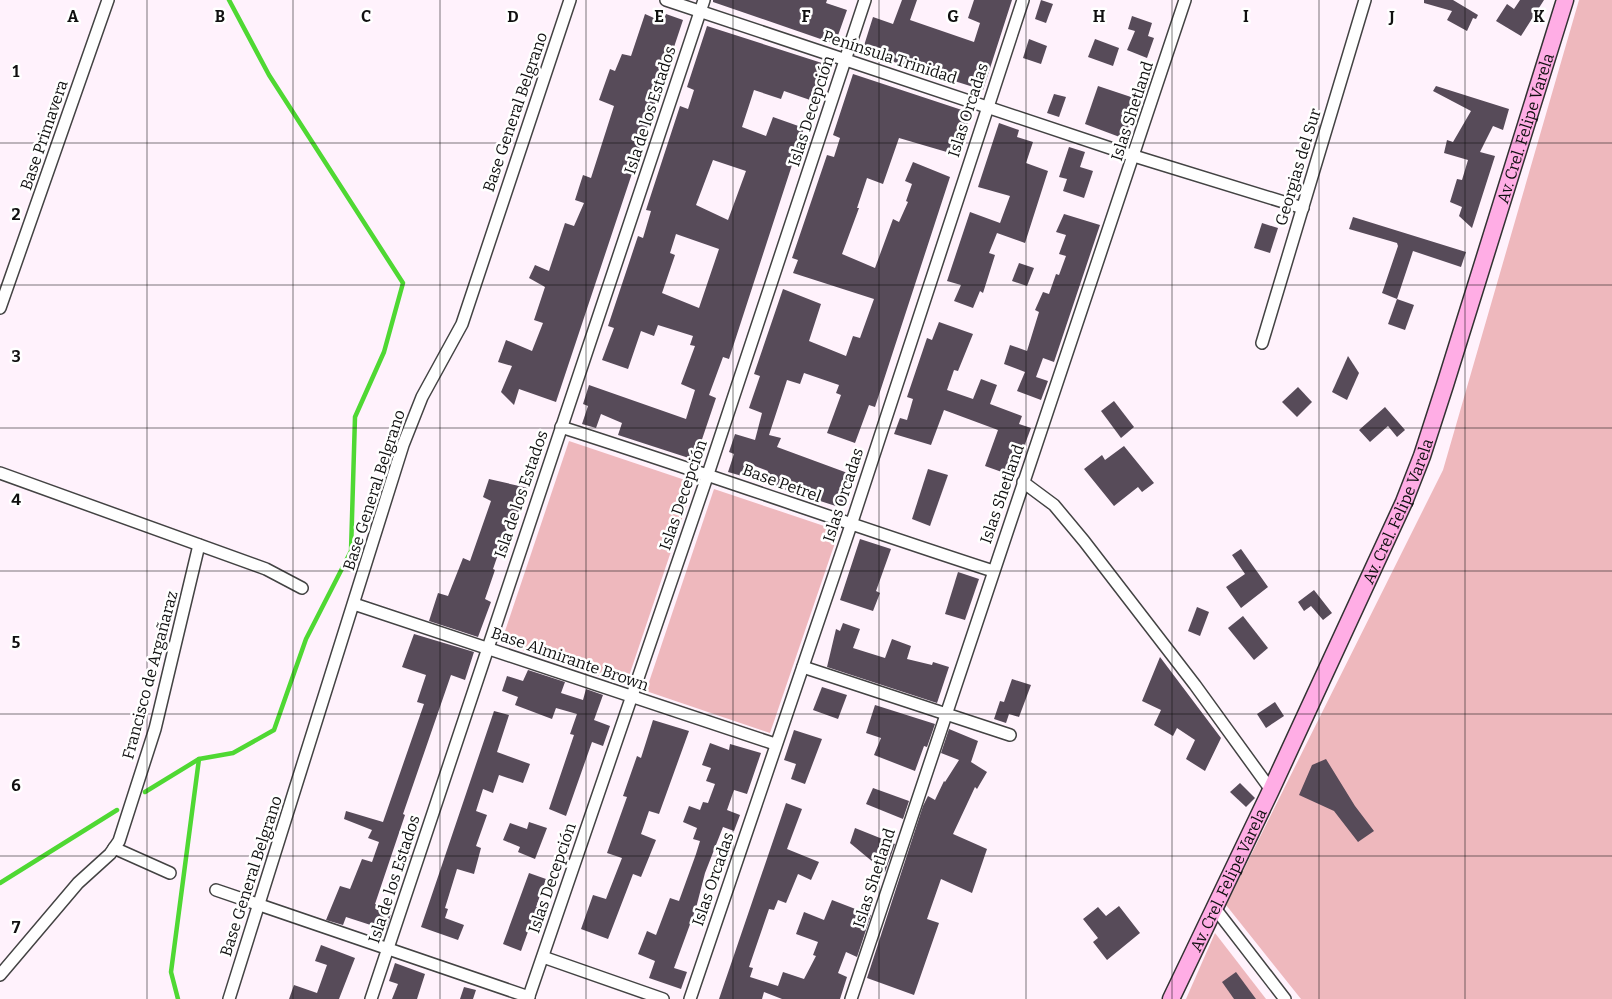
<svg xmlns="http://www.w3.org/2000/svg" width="1612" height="999" viewBox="0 0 1612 999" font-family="Bitter,serif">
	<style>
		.green { fill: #eeb8bd }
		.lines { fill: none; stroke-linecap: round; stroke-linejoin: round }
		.stream { stroke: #4fd833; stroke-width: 4.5 }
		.building { fill: #574b59; fill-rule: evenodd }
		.minor-casing { stroke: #434343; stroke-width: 14 }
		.secondary-casing { stroke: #323232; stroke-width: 19 }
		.minor { stroke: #fff; stroke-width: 11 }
		.secondary { stroke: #ffade5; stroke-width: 16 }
		.grid { fill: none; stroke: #101010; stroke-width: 1; stroke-opacity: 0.55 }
		.labels { text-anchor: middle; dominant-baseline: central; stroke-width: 5; stroke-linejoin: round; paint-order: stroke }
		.street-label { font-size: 16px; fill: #101010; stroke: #fff }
		.grid-label { font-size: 16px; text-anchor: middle; font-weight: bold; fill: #101010; stroke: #fff; stroke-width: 5; stroke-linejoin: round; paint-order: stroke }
	</style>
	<rect width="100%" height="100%" fill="#fff2fc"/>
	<g class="green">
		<polygon points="1579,0 1612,0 1612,999 1301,999 1226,905 1443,470"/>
		<polygon points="569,441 694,483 626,685 501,643"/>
		<polygon points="714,489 839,531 770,733 646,691"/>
		<polygon points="1215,933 1266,999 1186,999"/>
	</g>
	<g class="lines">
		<g class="stream">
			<polyline points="145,792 199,759 233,753 274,730 306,639 351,551 355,417 384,352 403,283 269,75 229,0"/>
			<polyline points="0,883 117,810"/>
			<polyline points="178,999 171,972 199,759"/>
		</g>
	</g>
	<g class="building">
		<polygon points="713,0 827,0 826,3 847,10 835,44 713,2"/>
		<polygon points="902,0 917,0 910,20 974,42 980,23 968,18 974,0 1012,0 983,90 862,52 873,17 893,24"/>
		<polygon points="1041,0 1053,4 1046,23 1035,19"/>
		<polygon points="1424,0 1453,0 1478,15 1476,19 1473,18 1467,31 1447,20 1452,11 1424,3"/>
		<polygon points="1520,0 1544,0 1521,36 1496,21 1507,4 1514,9"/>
		<polygon points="645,14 663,22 666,14 683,20 556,402 519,389 514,405 501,392 512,366 498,362 506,340 532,351 543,323 534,320 545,287 529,278 535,265 549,271 565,223 574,226 584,203 575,200 583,175 591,178 614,106 599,100 610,69 615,71 622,54 631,56"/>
		<polygon points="1132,16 1152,23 1148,36 1154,38 1147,58 1127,50 1135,31 1128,29"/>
		<path d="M707,26L825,64L813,101L784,91L781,99L754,90L742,127L766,136L773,117L804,128L729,359L723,357L709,395L716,398L695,460L618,435L622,423L601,414L596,428L582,424L588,406L583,404L589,385L686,419L695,390L681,384L695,346L690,345L693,336L658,325L654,336L641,331L628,369L602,360L614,328L608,326L638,236L643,238L651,211L646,210L680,106L688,109L694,90L687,87ZM713,160L746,171L728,220L696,205ZM676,234L719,249L699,308L662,293L675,255L670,253Z"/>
		<polygon points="1029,39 1047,46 1041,64 1023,58"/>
		<polygon points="1095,39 1119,48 1113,66 1088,57"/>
		<polygon points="853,74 971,113 957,155 899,138 883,184 867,178 857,208 859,208 842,254 875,268 893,219 899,222 908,202 906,201 912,184 905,181 913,162 950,177 875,407 869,405 855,443 827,433 841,395 836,393 839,385 804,373 800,384 787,380 769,435 781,438 777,447 853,475 842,508 764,483 768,471 747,463 742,476 728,472 734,454 729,452 735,434 755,440 762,413 749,408 760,376 754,374 783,289 821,304 809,341 846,356 853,336 860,338 874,299 793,273 798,260 792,258 827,155 834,157 840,138 833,135"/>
		<polygon points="1098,86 1137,99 1125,139 1085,124"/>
		<polygon points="1436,86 1509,109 1503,130 1493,126 1480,152 1495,156 1472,228 1459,216 1462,207 1450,202 1457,179 1462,180 1468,160 1444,153 1447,140 1453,142 1471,111 1433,91"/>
		<polygon points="1054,94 1066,97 1059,117 1047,113"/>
		<polygon points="999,123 1019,130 1017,137 1033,142 1026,163 1048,171 1025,243 997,233 989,253 995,255 983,293 980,291 973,308 954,301 961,285 947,281 970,212 1000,223 1010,196 978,187"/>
		<polygon points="1069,147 1085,152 1080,167 1093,171 1084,198 1063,191 1067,179 1059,177"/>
		<polygon points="1064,214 1100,225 1054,362 1043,358 1036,377 1048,381 1041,400 1017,391 1025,372 1004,364 1010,345 1027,351 1039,312 1035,310 1043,292 1049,294 1056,274 1059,275 1066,256 1059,254 1066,235 1056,232"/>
		<polygon points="1353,217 1466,252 1461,267 1413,251 1397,299 1382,293 1398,246 1397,243 1349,229"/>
		<polygon points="1262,223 1278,228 1270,253 1254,248"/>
		<polygon points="1019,263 1034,268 1027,286 1012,281"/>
		<polygon points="1397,299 1414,305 1405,330 1388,324"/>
		<polygon points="939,322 973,334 958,371 954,370 947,390 973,399 981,379 997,385 990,404 1022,416 1019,424 1031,428 1013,476 985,466 998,430 944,410 931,445 894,434 900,418 907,420 913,399 907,397 927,338 932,340"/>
		<polygon points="1348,356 1359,373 1347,400 1332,392"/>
		<polygon points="1298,387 1312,402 1297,417 1282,402"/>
		<polygon points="1114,401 1134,427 1121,438 1101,411"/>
		<polygon points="1385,407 1405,430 1397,437 1388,426 1370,442 1359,430"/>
		<polygon points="1124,446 1154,483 1142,492 1138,487 1114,506 1084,469 1102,455 1105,460"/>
		<polygon points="928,469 948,475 930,526 912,519"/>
		<polygon points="489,479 528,488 519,514 513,511 493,569 495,570 485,599 491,602 478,637 429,621 438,593 448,596 463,558 470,561 491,501 483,497"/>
		<polygon points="860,539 891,549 876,591 880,593 873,611 840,600"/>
		<polygon points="1241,549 1268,587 1241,608 1226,587 1245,574 1232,555"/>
		<polygon points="958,572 979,579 965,620 945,614"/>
		<polygon points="1314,590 1332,613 1323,620 1311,606 1304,611 1298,602"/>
		<polygon points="1197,607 1209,612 1200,636 1188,631"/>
		<polygon points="1243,616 1268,648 1254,660 1228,628"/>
		<polygon points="843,623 860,629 853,648 885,658 892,639 911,646 907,659 932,665 933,662 949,667 937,703 827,667 836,629 840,631"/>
		<polygon points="414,634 474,652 465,680 451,675 403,814 405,815 375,904 392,910 386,930 346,917 343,925 326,920 340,886 350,889 362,859 372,862 379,842 368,838 372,830 344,819 346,811 383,822 424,704 417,702 426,675 402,667"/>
		<polygon points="1160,657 1221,738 1205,771 1186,759 1195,740 1177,728 1173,736 1154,725 1161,710 1142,701"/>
		<polygon points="528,670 565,682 561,693 583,700 586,689 603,695 594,720 610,726 603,746 592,742 566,816 549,809 574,735 570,734 577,714 556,708 552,719 515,705 518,697 502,691 507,676 523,681"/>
		<polygon points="1012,679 1031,685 1019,717 1009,714 1006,723 994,719 1000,701 1004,702"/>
		<polygon points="822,687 847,695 838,719 813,710"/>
		<polygon points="1275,702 1284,716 1266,728 1257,714"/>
		<polygon points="875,705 935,724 927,747 924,746 915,771 874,755 881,738 866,733"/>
		<polygon points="494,711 509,715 497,752 530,764 523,783 499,775 493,793 483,789 476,811 487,815 476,846 481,848 474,874 457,869 445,908 448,909 445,918 464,925 458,940 421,927"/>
		<polygon points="653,720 689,731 659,814 649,811 641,834 656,840 641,877 633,874 608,939 581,929 593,895 606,899 622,858 607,853 627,797 623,796 637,756 641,758"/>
		<polygon points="949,729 978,741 971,762 987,772 977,789 975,787 953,834 987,849 972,893 941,879 927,919 939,923 914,995 867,978 923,806 928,796 935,800 944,781 945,782 959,760 941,753"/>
		<polygon points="794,730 822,739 805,784 791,779 796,764 784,760"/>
		<polygon points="710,743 729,750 730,744 761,753 747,794 734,790 727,810 740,815 734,831 723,827 705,873 696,908 674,968 687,972 681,989 649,978 655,961 638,954 647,931 656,935 670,898 679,901 696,854 700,841 693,839 697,828 683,822 689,806 700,810 703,802 708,803 715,784 706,781 711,768 702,765"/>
		<polygon points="1326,759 1355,806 1374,831 1358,842 1334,811 1299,795 1312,765"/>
		<polygon points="1240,783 1255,798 1246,807 1230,792"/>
		<polygon points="873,788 909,801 903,819 866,804"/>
		<polygon points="786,803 802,809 787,849 819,862 811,880 798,874 786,903 778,900 774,910 769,909 749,967 753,968 750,977 778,986 783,972 804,979 816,956 813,955 818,942 796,934 804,912 824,920 832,900 871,915 857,957 846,952 838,973 847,977 840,999 782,999 764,992 762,999 719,999"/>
		<polygon points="529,822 547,828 535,859 518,852 520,847 503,840 510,823 527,829"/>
		<polygon points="855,828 895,844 885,872 850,843"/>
		<polygon points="529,873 546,879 536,907 547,911 544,921 533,918 521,951 503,944"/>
		<polygon points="1119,906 1140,933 1107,960 1093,942 1098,938 1083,919 1098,907 1106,916"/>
		<polygon points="321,945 355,958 339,999 289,999 294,985 317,993 327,965 315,961"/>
		<polygon points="395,963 425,974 417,999 392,999 398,984 389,981"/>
		<polygon points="1236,972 1256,999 1234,999 1222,982"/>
		<polygon points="464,987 476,990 473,999 460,999"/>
	</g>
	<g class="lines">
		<defs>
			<g id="minor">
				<polyline points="666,0 1134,156 1303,208"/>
				<polyline points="0,308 108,0"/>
				<polyline points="1262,343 1365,0"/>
				<path d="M561,427C706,473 848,524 993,571"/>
				<polyline points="0,473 266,569 302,588"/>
				<polyline points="1023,482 1054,505 1084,541 1195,685 1271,790"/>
				<polyline points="354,604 775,744"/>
				<polyline points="803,667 1010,735"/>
				<polyline points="114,848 170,873"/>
				<polyline points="216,890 529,997"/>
				<polyline points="1214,907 1285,999"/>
				<polyline points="543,957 663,999"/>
				<polyline points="0,975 78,883 110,854 119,841 155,729 199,545"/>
				<polyline points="229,999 403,445 422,397 462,324 570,0"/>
				<polyline points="371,999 704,0"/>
				<polyline points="528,999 708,474 865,0"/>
				<polyline points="690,999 851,525 1023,0"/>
				<polyline points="851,999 1185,0"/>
			</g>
			<g id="secondary">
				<path id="s1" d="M1171,999L1271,790L1404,502L1422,456L1445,385L1565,0"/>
			</g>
		</defs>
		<use href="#minor" class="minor-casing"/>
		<use href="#secondary" class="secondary-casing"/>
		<use href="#minor" class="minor"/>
		<use href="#secondary" class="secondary"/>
	</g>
	<path class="grid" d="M147,0V999M293,0V999M440,0V999M586,0V999M733,0V999M879,0V999M1026,0V999M1172,0V999M1319,0V999M1465,0V999M0,143H1612M0,285H1612M0,428H1612M0,571H1612M0,714H1612M0,856H1612"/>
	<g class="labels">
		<g class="street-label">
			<text transform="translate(890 57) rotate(18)">Península Trinidad</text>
			<text transform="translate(650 110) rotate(-72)">Isla de los Estados</text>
			<text transform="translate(968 110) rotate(-72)">Islas Orcadas</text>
			<text transform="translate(811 111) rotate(-72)">Islas Decepción</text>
			<text transform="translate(1132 111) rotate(-72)">Islas Shetland</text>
			<text transform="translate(515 112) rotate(-71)">Base General Belgrano</text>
			<text stroke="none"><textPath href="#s1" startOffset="942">Av. Crel. Felipe Varela</textPath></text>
			<text transform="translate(44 135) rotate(-71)">Base Primavera</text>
			<text transform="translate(1298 167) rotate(-73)">Georgias del Sur</text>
			<text transform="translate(782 483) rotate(20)">Base Petrel</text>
			<text transform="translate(374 490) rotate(-72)">Base General Belgrano</text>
			<text transform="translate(521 494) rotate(-71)">Isla de los Estados</text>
			<text transform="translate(1002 494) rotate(-71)">Islas Shetland</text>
			<text transform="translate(683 495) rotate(-71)">Islas Decepción</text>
			<text transform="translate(843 495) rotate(-72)">Islas Orcadas</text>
			<text stroke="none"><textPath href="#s1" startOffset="538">Av. Crel. Felipe Varela</textPath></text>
			<text transform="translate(570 659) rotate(19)">Base Almirante Brown</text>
			<text transform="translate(150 675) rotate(-75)">Francisco de Argañaraz</text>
			<text transform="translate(251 876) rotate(-72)">Base General Belgrano</text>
			<text transform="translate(552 878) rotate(-71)">Islas Decepción</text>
			<text transform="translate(874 878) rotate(-72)">Islas Shetland</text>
			<text transform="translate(394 879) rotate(-72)">Isla de los Estados</text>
			<text transform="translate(713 879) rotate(-71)">Islas Orcadas</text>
			<text stroke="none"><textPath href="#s1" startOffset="132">Av. Crel. Felipe Varela</textPath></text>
		</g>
	</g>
	<g class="grid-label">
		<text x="73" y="22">A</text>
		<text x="220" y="22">B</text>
		<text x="366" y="22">C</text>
		<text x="513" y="22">D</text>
		<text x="659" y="22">E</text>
		<text x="806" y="22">F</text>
		<text x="953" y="22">G</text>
		<text x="1099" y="22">H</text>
		<text x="1246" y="22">I</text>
		<text x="1392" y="22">J</text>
		<text x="1539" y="22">K</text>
		<text x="16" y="77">1</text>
		<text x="16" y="220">2</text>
		<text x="16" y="362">3</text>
		<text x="16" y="505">4</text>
		<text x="16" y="648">5</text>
		<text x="16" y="791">6</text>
		<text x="16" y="933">7</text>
	</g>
</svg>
